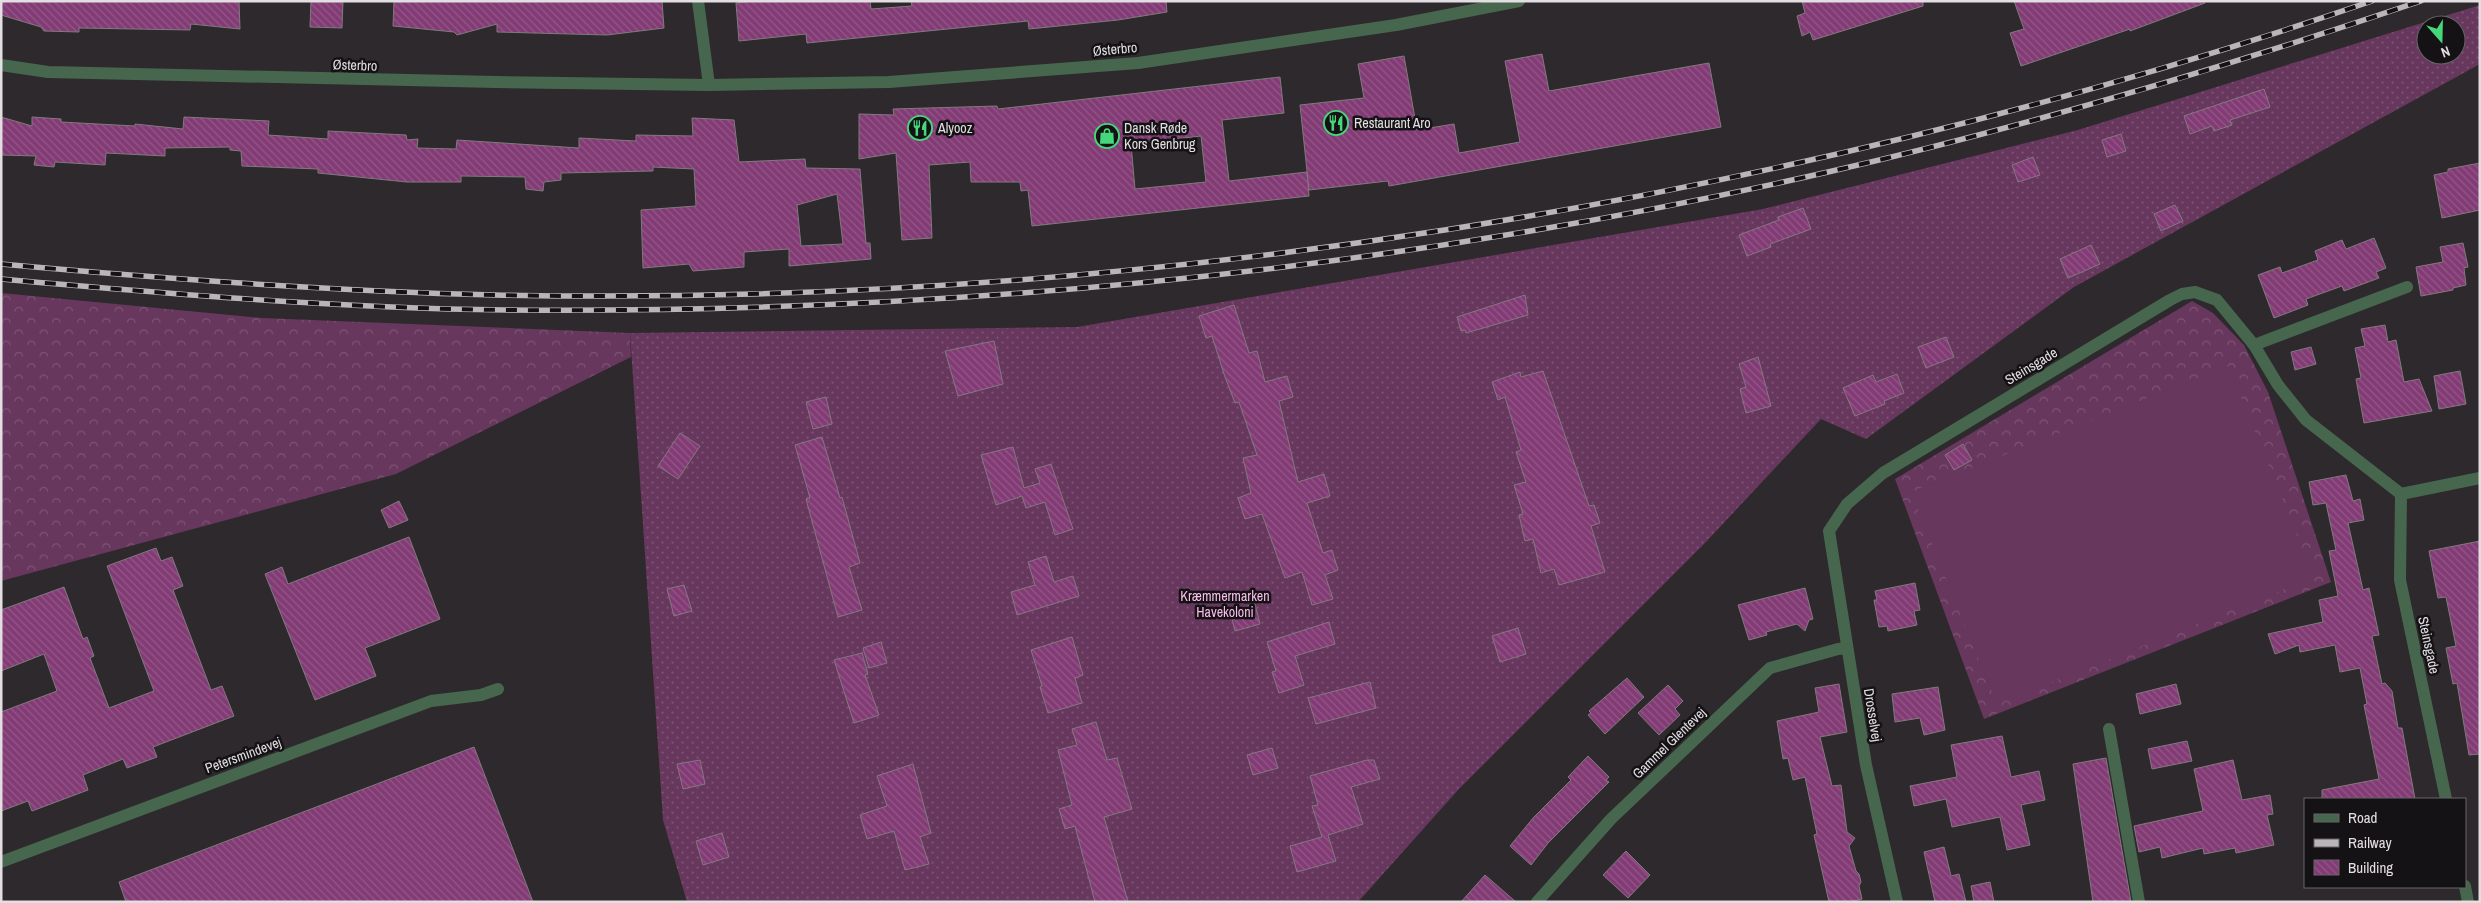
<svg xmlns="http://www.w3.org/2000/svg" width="2481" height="903" viewBox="0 0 2481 903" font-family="'Archivo Narrow',sans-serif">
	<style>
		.grass { fill: url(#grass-dots); fill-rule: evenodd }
		.forest { fill: url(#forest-crowns) }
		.pitch { fill: #68375e }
		.building { fill: url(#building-back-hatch); stroke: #817a7f; fill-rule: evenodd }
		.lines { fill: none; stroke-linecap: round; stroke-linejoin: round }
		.minor { stroke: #46674e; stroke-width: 12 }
		.rail-casing { stroke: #b9b5b8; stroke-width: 5.5 }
		.rail { stroke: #141214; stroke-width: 4; stroke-dasharray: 11; stroke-linecap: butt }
		.labels { text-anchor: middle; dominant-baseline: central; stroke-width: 5; stroke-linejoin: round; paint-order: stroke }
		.street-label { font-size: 14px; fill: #e2dee1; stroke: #141214 }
		.poi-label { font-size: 14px; fill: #e2dee1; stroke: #141214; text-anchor: start }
		.park-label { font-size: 14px; fill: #fabdec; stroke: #141214 }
	</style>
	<defs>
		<pattern id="grass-dots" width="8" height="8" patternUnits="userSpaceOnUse" patternTransform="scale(1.25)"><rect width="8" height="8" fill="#68375e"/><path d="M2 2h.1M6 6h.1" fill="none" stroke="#7d5475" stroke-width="1.8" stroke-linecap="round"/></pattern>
		<pattern id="forest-crowns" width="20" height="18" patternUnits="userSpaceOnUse" patternTransform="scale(1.25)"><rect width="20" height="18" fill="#68375e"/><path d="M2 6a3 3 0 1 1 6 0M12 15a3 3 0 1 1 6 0" fill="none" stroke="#7d5475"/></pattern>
		<pattern id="building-back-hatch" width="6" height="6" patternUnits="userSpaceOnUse" patternTransform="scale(1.25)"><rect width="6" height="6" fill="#823b74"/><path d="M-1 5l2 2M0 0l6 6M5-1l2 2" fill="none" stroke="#935788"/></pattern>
	</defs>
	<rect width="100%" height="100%" fill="#2e292c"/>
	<path class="grass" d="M2480,5V64L2074,287L1866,439L1821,419L1704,544L1458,790L1358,902H687L663,820L630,333L1077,327L1763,209L2078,130ZM2426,25H2456V55H2426Z"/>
	<g class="forest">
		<polygon points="1,293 262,318 630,333 631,357 396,474 1,581"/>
		<polygon points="2192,301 2213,313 2244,345 2268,392 2331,582 1984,719 1895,479"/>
	</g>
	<polygon class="pitch" points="2228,366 2314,577 1997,704 1911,492"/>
	<g class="building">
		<polygon points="1,1 239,1 240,29 191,24 190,30 79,28 79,32 44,31 41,27 1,15"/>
		<polygon points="311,1 343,1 342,28 310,27"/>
		<polygon points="394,1 662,1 664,28 607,35 497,32 497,24 457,35 454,32 393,26"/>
		<polygon points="752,1 870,1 871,9 912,6 911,1 1166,1 1167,12 1118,20 1029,29 1028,21 807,43 806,34 739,41 736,3"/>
		<polygon points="1802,1 1923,1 1923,6 1813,40 1810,32 1802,36 1797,16 1805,13"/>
		<polygon points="2014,1 2204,1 2205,3 2130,31 2130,29 2021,66 2010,33 2024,29"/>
		<polygon points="1542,54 1549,91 1709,63 1721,127 1389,186 1388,181 1309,190 1300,105 1364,98 1358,64 1404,56 1417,130 1454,124 1459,153 1520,142 1505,61"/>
		<path d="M1280,77L1284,113L1222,120L1229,181L1307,172L1309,196L1032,226L1028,190L1021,191L1020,182H971L970,162L929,165L932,238L902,240L896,153L859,159V114L894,115L893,109L997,106L998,109ZM1201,136L1206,182L1135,189L1131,144Z"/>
		<polygon points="2264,89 2270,107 2230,120 2232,125 2214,131 2212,126 2190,134 2184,116"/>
		<path d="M1,117L32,126V117L61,119V122L135,126V124L183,129L184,117L269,121L268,135L328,139V131L406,135L407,140L418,139L417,148L456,149L457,140L579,148V138L636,141V135L693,136L692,118L734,120L739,162L805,159L806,168L860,169L866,243H870L871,259L789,266V249L744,252V267L693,271L689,264L643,268L641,210L696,206L694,169L653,167V171L561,173V180L544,182L543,191L526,189L525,177L461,176V182H407L318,173V169L242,166L241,151L230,150V147L165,148V156L106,153L105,165L55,162L54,167L34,165L36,156L1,155ZM837,194L843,244L801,246L797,205Z"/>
		<polygon points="2121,134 2126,151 2107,157 2102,140"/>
		<polygon points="2033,157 2040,175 2018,182 2012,165"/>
		<polygon points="2480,163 2480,210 2442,218 2434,175 2448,172 2448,169"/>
		<polygon points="2175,205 2183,221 2161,231 2154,214"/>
		<polygon points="1803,208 1811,229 1770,244 1771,247 1747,256 1739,235 1779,220 1778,217"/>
		<polygon points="2374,238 2386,268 2376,272 2379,278 2344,291 2342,286 2306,299 2308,305 2274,318 2258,275 2280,267 2282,273 2318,260 2315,251 2342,240 2346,249"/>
		<polygon points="2463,243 2468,267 2464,268 2466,285 2453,288 2453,290 2421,296 2416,267 2443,262 2440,247"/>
		<polygon points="2091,245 2100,264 2068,278 2060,259"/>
		<polygon points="1525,295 1528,315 1466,333 1465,330 1461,331 1457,317"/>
		<polygon points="1234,305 1249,353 1257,351 1265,382 1287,376 1293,397 1279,401 1298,482 1324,474 1330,496 1307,503 1323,553 1332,550 1338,570 1325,575 1333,599 1312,605 1302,572 1285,578 1262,514 1245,519 1238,498 1251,493 1243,458 1257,455 1239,402 1235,403 1225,377 1212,336 1206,338 1199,316"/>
		<polygon points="2385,325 2388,342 2396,340 2404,382 2419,379 2432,411 2364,423 2356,379 2361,378 2355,348 2365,346 2361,329"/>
		<polygon points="1946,337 1954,357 1926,368 1918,347"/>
		<polygon points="994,341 1003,384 958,396 945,351"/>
		<polygon points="2311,347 2316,364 2295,370 2291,352"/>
		<polygon points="1758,357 1771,406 1746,413 1740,389 1746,387 1739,364"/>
		<polygon points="1543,371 1589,506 1594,505 1600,523 1591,526 1605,572 1559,585 1554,569 1541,573 1533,539 1525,541 1519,515 1523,514 1514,485 1526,482 1516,452 1521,450 1505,397 1498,400 1492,382 1520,372 1521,377"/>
		<polygon points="2460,371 2466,404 2439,409 2434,376"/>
		<polygon points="1897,374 1904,393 1884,401 1885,404 1855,416 1843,388 1873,375 1876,382"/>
		<polygon points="826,397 832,424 813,429 806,402"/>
		<polygon points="680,433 700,446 678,479 658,466"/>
		<polygon points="822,437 840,498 842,497 860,563 849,567 862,610 838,617 806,499 810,498 795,445"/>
		<polygon points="1963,444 1972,460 1954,470 1945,455"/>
		<polygon points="1013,447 1024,488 1040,483 1035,469 1051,464 1073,529 1055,535 1045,502 1026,508 1022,496 996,505 981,455"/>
		<polygon points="2346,475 2353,501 2360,499 2364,520 2348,523 2363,590 2369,588 2379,635 2372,636 2382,684 2385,683 2392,691 2398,728 2402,728 2415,799 2322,799 2322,790 2379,779 2364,705 2367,704 2360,668 2340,672 2335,645 2300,652 2299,645 2275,654 2268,634 2323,622 2319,600 2338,596 2329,551 2336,550 2326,503 2313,505 2309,482"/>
		<polygon points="399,501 408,520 389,528 381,510"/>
		<polygon points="409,537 440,619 365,648 376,676 315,700 265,574 282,567 288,584"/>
		<polygon points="2480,541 2480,754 2469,755 2457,683 2453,684 2446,648 2456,646 2446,597 2438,598 2429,551"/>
		<polygon points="156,548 161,561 172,557 183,586 173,590 211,690 222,686 234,716 153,747 157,757 127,768 123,759 83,775 88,790 32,811 28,801 1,811 1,712 57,691 44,654 1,671 1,610 64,587 83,639 87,637 94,656 90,658 109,708 154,691 107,566"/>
		<polygon points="1046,556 1054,582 1073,576 1079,596 1017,615 1011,592 1035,585 1028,562"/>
		<polygon points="1915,583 1920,610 1914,611 1917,625 1888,631 1887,626 1879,627 1874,600 1877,600 1875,591"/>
		<polygon points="684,585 692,611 674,616 667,589"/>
		<polygon points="1805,588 1813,619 1809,620 1805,631 1797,624 1766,632 1767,635 1749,640 1738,605"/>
		<polygon points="1255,604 1260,624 1235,631 1230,611"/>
		<polygon points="1329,622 1335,644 1295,656 1304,685 1279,693 1272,672 1276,671 1267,642"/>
		<polygon points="1518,628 1526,654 1500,662 1492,636"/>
		<polygon points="1072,637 1083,675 1075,678 1082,703 1048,713 1040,687 1042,686 1031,650"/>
		<polygon points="881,642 887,663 869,668 863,648"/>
		<polygon points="862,653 868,674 865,675 879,715 854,723 834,660"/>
		<polygon points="1627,678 1644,697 1605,734 1588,715 1591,713 1589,711"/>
		<polygon points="1370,682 1376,708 1316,724 1308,698"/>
		<polygon points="1839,684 1847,732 1820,737 1832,786 1841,785 1847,832 1855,838 1849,846 1856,871 1859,874 1861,882 1859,886 1862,899 1849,902 1829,902 1814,835 1817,834 1805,777 1793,780 1788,758 1783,759 1777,721 1819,712 1815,688"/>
		<polygon points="2176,684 2181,704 2140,714 2136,694"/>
		<polygon points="1668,685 1683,701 1675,709 1680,715 1659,735 1638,713"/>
		<polygon points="1938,687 1945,730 1924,735 1920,718 1895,722 1892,694"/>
		<polygon points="1096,722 1107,760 1117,758 1132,809 1104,817 1128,902 1095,902 1075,826 1065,829 1059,809 1072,805 1058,750 1077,745 1072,729"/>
		<polygon points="2002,736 2011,777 2039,771 2045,800 2021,805 2030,845 2007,850 2000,817 1952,827 1946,799 1914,806 1910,786 1957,777 1951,745"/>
		<polygon points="2187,741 2192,761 2152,769 2148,749"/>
		<polygon points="474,747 533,902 126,902 119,882"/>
		<polygon points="1272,748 1278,768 1253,775 1247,755"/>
		<polygon points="1588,756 1609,777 1606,780 1609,782 1548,843 1531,865 1510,846 1534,817 1571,780 1568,777"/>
		<polygon points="2106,758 2131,902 2093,902 2073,764"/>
		<polygon points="700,760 705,784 683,789 677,764"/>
		<polygon points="1367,760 1374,760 1380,779 1351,787 1363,824 1328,835 1336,861 1297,872 1290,846 1322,837 1312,806 1318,805 1310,776"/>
		<polygon points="2233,760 2242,800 2270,795 2273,814 2267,815 2274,845 2236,853 2235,848 2204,854 2203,848 2162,858 2160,847 2139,852 2134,826 2203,811 2194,769"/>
		<polygon points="913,764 931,833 920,837 929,864 905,870 894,831 867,839 860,815 887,806 877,776"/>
		<polygon points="722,833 729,857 703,865 696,841"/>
		<polygon points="1944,847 1951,876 1959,874 1966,902 1935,902 1924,852"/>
		<polygon points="1626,851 1650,875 1628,898 1603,875"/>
		<polygon points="1485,875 1516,902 1461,902"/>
		<polygon points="1990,882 1994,902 1974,902 1971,886"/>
	</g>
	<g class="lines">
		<g class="minor">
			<polyline points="698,1 709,85"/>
			<polyline points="1,65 48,72 496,82 709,85 889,82 1138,63 1396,25 1519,1"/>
			<polyline points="2254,345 2407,287"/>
			<polyline points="2109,729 2139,902"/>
			<polyline points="2446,799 2400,580 2401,494 2480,478"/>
			<polyline points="1,862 431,701 481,695 498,689"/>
			<polyline points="2465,886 2468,902"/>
			<polyline points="1537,902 1611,819 1770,668 1838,649 1847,648"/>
			<polyline points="1897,902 1866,765 1829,531 1847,504 1883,473 2170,300 2182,294 2195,292 2217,300 2254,345 2278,385 2306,420 2401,494"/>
		</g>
		<defs>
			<g id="rail">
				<path d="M1,264C166,279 330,291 495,295C1126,308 1775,206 2372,1"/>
				<path d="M1,279C169,294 337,308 506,310C951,314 1394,271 1828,172C2029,126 2226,67 2421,1"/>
			</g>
		</defs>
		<use href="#rail" class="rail-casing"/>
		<use href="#rail" class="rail"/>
	</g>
	<defs>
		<symbol id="restaurant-ring" viewBox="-11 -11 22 22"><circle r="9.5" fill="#141214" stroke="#45d77a" stroke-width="1.5"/><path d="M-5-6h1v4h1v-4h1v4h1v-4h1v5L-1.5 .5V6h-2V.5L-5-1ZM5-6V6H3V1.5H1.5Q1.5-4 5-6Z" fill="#45d77a"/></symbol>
		<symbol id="shop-ring" viewBox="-11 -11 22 22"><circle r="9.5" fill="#141214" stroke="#45d77a" stroke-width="1.5"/><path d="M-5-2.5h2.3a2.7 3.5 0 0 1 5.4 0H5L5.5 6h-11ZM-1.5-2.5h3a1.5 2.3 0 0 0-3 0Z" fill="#45d77a"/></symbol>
	</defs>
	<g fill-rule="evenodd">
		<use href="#restaurant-ring" x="1322" y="109" width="28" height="28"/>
		<use href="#restaurant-ring" x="906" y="114" width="28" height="28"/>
		<use href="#shop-ring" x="1093" y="122" width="28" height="28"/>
	</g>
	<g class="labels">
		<g class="street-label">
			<text transform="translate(1115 49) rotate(-5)">Østerbro</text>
			<text transform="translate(355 65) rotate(2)">Østerbro</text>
			<text transform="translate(2031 366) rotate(-31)">Steinsgade</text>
			<text transform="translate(2429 645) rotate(78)">Steinsgade</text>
			<text transform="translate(1873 715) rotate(81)">Drosselvej</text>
			<text transform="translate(1669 743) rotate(-44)">Gammel Glentevej</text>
			<text transform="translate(243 755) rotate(-20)">Petersmindevej</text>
		</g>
		<g class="poi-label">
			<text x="1354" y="123">Restaurant Aro</text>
			<text x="938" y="128">Alyooz</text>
			<text x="1124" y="128">Dansk Røde<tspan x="1124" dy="16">Kors Genbrug</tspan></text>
		</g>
		<g class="park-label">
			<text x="1225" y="596">Kræmmermarken<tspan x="1225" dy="16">Havekoloni</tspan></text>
		</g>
	</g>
	<rect width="2481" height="903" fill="none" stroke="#e2dee1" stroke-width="5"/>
	<rect x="2304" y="798" width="162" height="90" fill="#141214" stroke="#666466"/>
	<rect x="2314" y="814" width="25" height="8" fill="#46674e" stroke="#666466"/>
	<text x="2348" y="823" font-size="15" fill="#e2dee1">Road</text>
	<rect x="2314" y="839" width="25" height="8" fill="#b9b5b8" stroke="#666466"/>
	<text x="2348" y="848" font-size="15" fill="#e2dee1">Railway</text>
	<rect x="2314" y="860" width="25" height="15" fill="url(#building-back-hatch)" stroke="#666466"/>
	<text x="2348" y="873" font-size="15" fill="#e2dee1">Building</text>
	<g transform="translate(2441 40) rotate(160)"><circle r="24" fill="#141214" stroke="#666466"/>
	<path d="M0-4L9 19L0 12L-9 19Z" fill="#45d77a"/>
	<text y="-8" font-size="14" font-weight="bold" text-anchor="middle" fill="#e2dee1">N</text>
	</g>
</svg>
